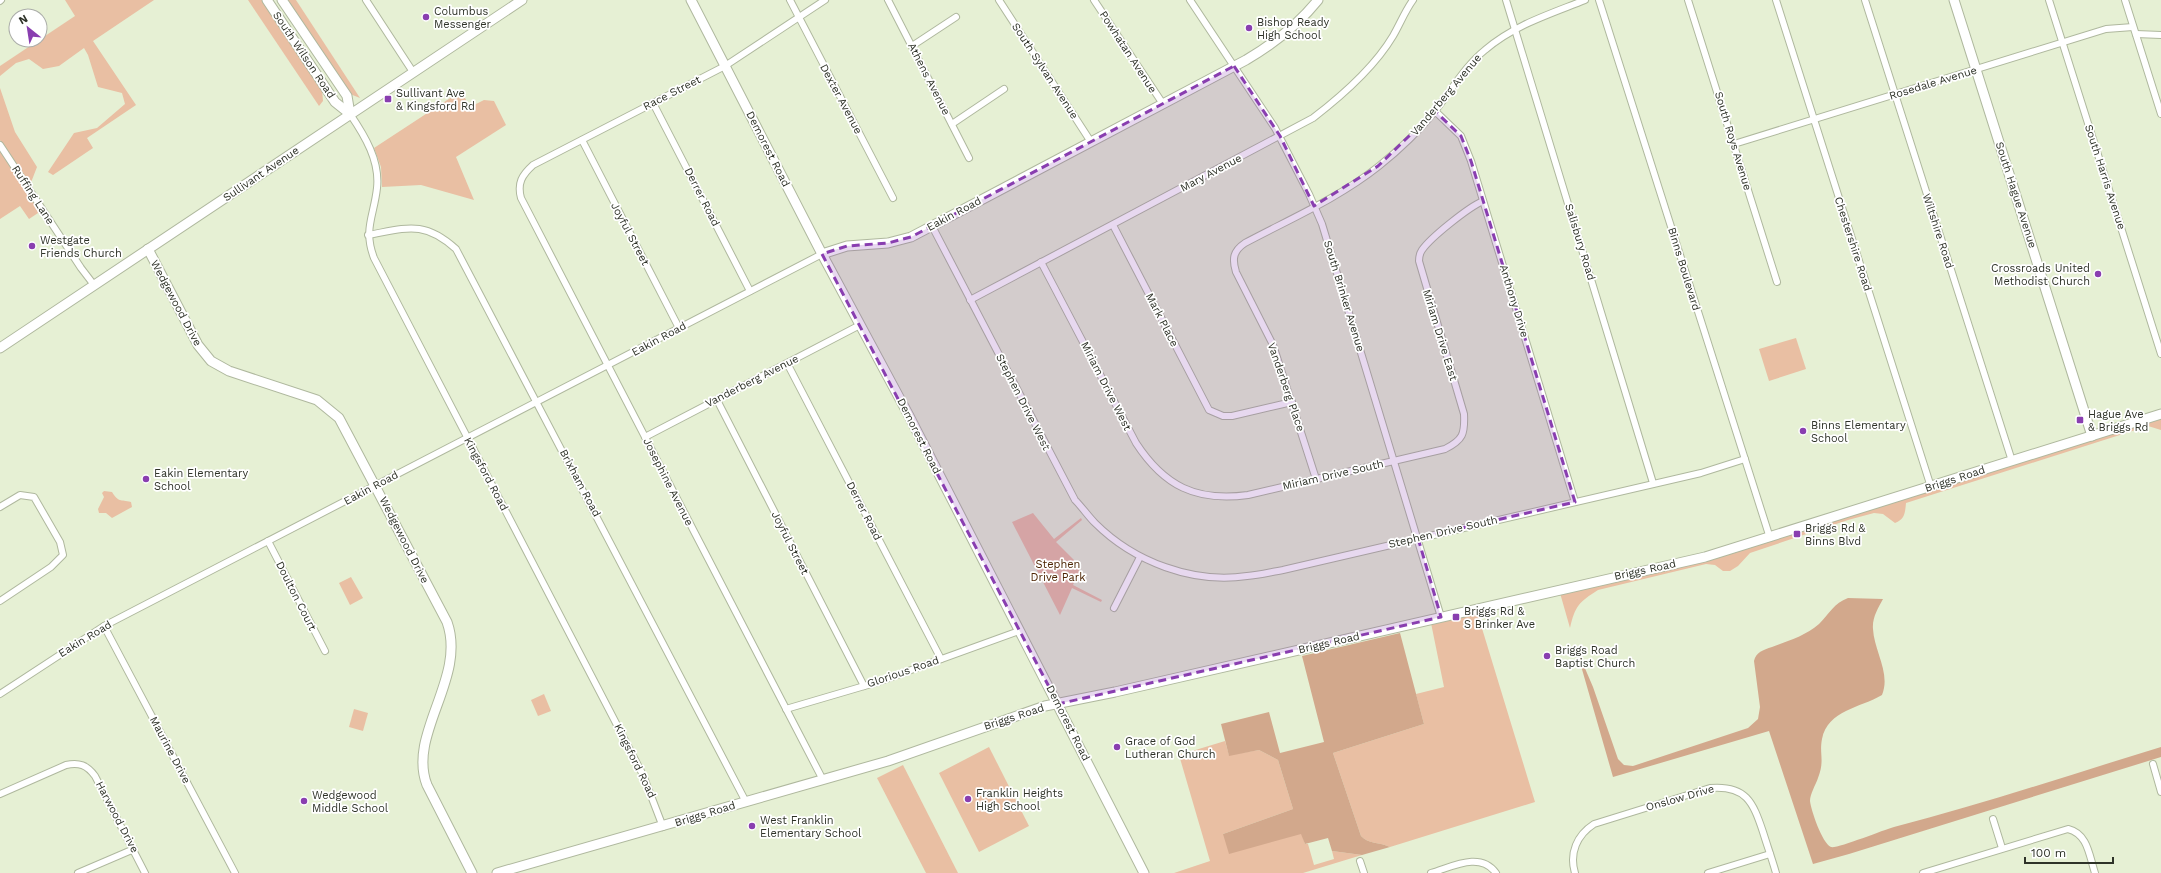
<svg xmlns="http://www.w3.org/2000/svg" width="2161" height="873" viewBox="0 0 2161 873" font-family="'Work Sans',sans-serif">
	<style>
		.green { fill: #e9bfa3 }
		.forest { fill: #d2a88c }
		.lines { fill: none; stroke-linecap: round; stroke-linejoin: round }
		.street-casing { stroke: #afb89e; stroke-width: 8 }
		.secondary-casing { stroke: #afb89e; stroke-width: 11 }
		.street { stroke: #fff; stroke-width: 6 }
		.secondary { stroke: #fff; stroke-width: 9 }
		.marked { fill: #893eb0; fill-opacity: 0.2; stroke: #893eb0; stroke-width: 3; stroke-dasharray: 8 5; stroke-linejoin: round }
		.poi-dot { fill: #893eb0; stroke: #fff; stroke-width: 1.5 }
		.labels { text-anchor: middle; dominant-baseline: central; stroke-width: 3.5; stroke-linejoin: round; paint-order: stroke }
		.poi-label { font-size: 11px; fill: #2e3228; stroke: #fff; text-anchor: start }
		.street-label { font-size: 11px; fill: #2e3228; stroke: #fff }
		.park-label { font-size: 11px; fill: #4d2503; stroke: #fff }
	</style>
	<rect width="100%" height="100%" fill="#e6f0d4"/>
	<g class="green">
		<polygon points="65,0 154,0 93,41 136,105 87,138 93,148 53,175 48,172 74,133 97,128 125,104 122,93 98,87 88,55 84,48 59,66 43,69 29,59 16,63 0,76 0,66 75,16"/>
		<polygon points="248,0 262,0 322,89 323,101 319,106"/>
		<polygon points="288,0 296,0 360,98 350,94"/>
		<polygon points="0,88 15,132 37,167 30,185 0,140"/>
		<polygon points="461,91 470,107 484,100 494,101 506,125 456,157 474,200 421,185 382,187 381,167 374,148"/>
		<polygon points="0,147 41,211 29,219 20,206 0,219"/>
		<polygon points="1796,338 1806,369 1769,381 1759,349"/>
		<path d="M2161,417V430L2148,426L1906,503C1905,513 1905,519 1895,523L1883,514L1874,513L1848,520L1750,553L1738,566L1730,571H1723L1715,565L1706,564L1598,590C1579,602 1575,606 1570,628L1560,593L1748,548Z"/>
		<path d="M104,491L112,492C119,503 120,499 131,502L132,507L112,518L106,513H99L98,509L104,497L102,493Z"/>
		<polygon points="1033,513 1054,539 1081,518 1082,520 1056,542 1081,567 1073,585 1102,600 1101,602 1072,588 1060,615 1012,522"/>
		<polygon points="351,577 363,598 350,605 339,583"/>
		<path d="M1477,612L1535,802L1390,847C1380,842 1368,844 1361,836L1333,753L1424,724L1416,694L1444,687L1431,623Z"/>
		<polygon points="544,694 551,711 538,716 531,700"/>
		<polygon points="354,709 368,713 363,731 349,727"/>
		<polygon points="1225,741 1229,755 1259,750 1278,760 1293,809 1223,834 1302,834 1305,844 1308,844 1314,865 1334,859 1332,851 1362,855 1303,873 1174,873 1210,861 1179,755"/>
		<polygon points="989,747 1029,826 979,852 939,773"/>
		<polygon points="903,765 958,873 926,873 877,778"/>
	</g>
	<g class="forest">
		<path d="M1848,598L1883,599C1878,608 1872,618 1873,629C1874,651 1891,673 1882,695C1860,708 1828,710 1822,739C1819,754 1825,760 1818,778C1816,784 1810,794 1810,801C1811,810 1822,843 1831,847C1837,849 1883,830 1894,827C1984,804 2072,774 2161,747V757L1849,854L1813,864L1769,731L1613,777L1575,645L1593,687L1618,759L1624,765L1633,766L1748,728L1758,719L1760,707L1754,661C1756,652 1763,650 1772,647C1788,641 1805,636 1819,624C1829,614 1834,603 1848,598Z"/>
		<path d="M1400,633L1424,724L1333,753L1361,836C1368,844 1380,842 1390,847L1362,855L1332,851L1328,838L1305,844L1301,834L1229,854L1223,834L1293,809L1278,760L1259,750L1229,756L1221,724L1269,712L1280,753L1324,742L1302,656Z"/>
	</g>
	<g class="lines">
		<defs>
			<g id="street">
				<polyline points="366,0 413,72"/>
				<polyline points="790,0 893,198"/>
				<polyline points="888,0 969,158"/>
				<polyline points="999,0 1091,142"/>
				<polyline points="1094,0 1163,104"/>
				<polyline points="1190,0 1275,128 1309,194 1322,224 1441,617"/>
				<polyline points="1506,0 1653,483"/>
				<polyline points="1599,0 1770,538"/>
				<polyline points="1688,0 1777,282"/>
				<polyline points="1776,0 1931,487"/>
				<polyline points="1865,0 2012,461"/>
				<polyline points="2049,0 2161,354"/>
				<polyline points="2125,0 2161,114"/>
				<polyline points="0,1 1,0"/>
				<polyline points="2136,34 2161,35"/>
				<polyline points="912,46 956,17"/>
				<polyline points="653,103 750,291"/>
				<polyline points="1435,111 1461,136 1471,161 1575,502"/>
				<path d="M350,114C365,136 380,161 377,188C374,216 363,229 374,258L643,775L663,827"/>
				<polyline points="952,124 1004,89"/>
				<polyline points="582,140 679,328"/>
				<polyline points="1734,144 2106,29 2133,27"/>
				<polyline points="0,145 81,268 94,285"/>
				<polyline points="1113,225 1209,410 1223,416 1232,416 1292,402"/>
				<path d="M932,226L1075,500C1082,507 1088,516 1095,523C1134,562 1193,584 1247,576C1259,575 1271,572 1283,570L1701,473L1745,459"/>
				<path d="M368,235C407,228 424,220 456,249L746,802"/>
				<path d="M1041,262L1136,443C1164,486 1196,502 1248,495L1445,449C1463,440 1465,434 1464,414L1419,261C1419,257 1420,253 1422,250C1431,237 1469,207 1483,201"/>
				<path d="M970,300L1313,118C1343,95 1374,68 1393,36C1400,24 1405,11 1413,0"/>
				<polyline points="787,363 941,659"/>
				<polyline points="717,400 864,686"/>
				<polyline points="645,437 860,325"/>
				<path d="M1316,479L1273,345L1236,272C1232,259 1233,251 1245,243C1290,219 1339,198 1379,166C1399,150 1419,131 1435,111C1451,91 1465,66 1485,50C1514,25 1550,14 1585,0"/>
				<polyline points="0,507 20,495 34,497 60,542 63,555 51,567 0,601"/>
				<polyline points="268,541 325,651"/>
				<polyline points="1114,608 1140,557"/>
				<polyline points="104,626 235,873"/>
				<polyline points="0,694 104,626 822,254"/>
				<polyline points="786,709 878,682 1019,631"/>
				<polyline points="2153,764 2161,792"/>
				<path d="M823,780L521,198C517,183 522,175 533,165L725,66L825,0"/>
				<path d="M0,794L66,765C79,762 87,765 95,776L145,873"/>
				<polyline points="1993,819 2002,848"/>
				<polyline points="1360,861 1364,873"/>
				<polyline points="78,873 134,849"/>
				<path d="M1431,873C1452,867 1480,851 1496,873"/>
				<path d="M1575,873C1569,853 1577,835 1594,824L1710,788C1746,785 1753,802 1763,832C1767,845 1772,859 1776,873"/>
				<polyline points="1708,873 1770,854"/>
				<path d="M1923,873L2068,829C2088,834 2089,855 2095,873"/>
			</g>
			<g id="secondary">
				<polyline points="267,0 335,102 350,114"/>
				<polyline points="282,0 347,96 350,114"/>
				<polyline points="691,0 822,254 908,414 1144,873"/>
				<polyline points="1954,0 2092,436"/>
				<path d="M148,249L198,345L211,361L229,371L317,400L339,418L447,622C467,678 407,734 427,785L472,873"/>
				<path d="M822,254L847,246L888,243L911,237L1246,60C1273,44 1298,25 1318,0"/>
				<polyline points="0,348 522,0"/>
				<polyline points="497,873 888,761 1045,706 1115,692 1705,557 2161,414"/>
			</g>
		</defs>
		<use href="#street" class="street-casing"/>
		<use href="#secondary" class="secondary-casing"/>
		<use href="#street" class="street"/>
		<use href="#secondary" class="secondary"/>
	</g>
	<path class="marked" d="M1234,66L1280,136L1314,206L1378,166L1435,111L1461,136L1471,161L1575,502L1418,538L1441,617L1058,704L822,254L847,246L888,243L911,237Z"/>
	<g class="poi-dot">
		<circle cx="426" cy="17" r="4"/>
		<circle cx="1249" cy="28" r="4"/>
		<rect x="384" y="95" width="8" height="8" rx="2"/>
		<circle cx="32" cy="246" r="4"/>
		<circle cx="2098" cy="274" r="4"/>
		<rect x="2076" y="416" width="8" height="8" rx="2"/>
		<circle cx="1803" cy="431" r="4"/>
		<circle cx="146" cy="479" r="4"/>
		<rect x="1793" y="530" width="8" height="8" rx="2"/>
		<rect x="1452" y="613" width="8" height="8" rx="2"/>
		<circle cx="1547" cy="656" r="4"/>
		<circle cx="1117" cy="747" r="4"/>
		<circle cx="968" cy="799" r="4"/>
		<circle cx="304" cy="801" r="4"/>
		<circle cx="752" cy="826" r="4"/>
	</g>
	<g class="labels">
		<g class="poi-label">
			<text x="434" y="11">Columbus<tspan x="434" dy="13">Messenger</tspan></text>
			<text x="1257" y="22">Bishop Ready<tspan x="1257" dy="13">High School</tspan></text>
			<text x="396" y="93">Sullivant Ave<tspan x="396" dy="13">&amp; Kingsford Rd</tspan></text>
			<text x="40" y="240">Westgate<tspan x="40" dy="13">Friends Church</tspan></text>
			<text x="2090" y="268" text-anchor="end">Crossroads United<tspan x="2090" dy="13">Methodist Church</tspan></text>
			<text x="2088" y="414">Hague Ave<tspan x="2088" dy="13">&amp; Briggs Rd</tspan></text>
			<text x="1811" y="425">Binns Elementary<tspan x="1811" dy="13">School</tspan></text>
			<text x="154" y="473">Eakin Elementary<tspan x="154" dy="13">School</tspan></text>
			<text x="1805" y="528">Briggs Rd &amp;<tspan x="1805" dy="13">Binns Blvd</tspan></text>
			<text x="1464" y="611">Briggs Rd &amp;<tspan x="1464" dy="13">S Brinker Ave</tspan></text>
			<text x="1555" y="650">Briggs Road<tspan x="1555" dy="13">Baptist Church</tspan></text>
			<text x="1125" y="741">Grace of God<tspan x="1125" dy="13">Lutheran Church</tspan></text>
			<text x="976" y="793">Franklin Heights<tspan x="976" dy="13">High School</tspan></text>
			<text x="312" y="795">Wedgewood<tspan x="312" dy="13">Middle School</tspan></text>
			<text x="760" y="820">West Franklin<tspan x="760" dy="13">Elementary School</tspan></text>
		</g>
		<g class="street-label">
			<text transform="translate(1128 52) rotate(57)">Powhatan Avenue</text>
			<text transform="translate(304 55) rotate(56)">South Wilson Road</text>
			<text transform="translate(1045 71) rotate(57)">South Sylvan Avenue</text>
			<text transform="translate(929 79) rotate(63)">Athens Avenue</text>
			<text transform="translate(1933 83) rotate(-17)">Rosedale Avenue</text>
			<text transform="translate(672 93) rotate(-27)">Race Street</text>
			<text transform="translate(1446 95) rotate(-50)">Vanderberg Avenue</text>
			<text transform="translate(841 99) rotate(62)">Dexter Avenue</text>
			<text transform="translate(1733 141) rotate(73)">South Roys Avenue</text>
			<text transform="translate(768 149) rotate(63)">Demorest Road</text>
			<text transform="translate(1211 173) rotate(-28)">Mary Avenue</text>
			<text transform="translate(261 174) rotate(-34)">Sullivant Avenue</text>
			<text transform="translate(2105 177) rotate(72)">South Harris Avenue</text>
			<text transform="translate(33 195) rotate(57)">Ruffing Lane</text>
			<text transform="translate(2016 195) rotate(72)">South Hague Avenue</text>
			<text transform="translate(702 197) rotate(63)">Derrer Road</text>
			<text transform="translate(954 214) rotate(-28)">Eakin Road</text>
			<text transform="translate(1938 231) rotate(72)">Wiltshire Road</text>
			<text transform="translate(630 234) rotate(62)">Joyful Street</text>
			<text transform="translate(1580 242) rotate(73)">Salisbury Road</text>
			<text transform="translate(1853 244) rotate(72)">Chestershire Road</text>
			<text transform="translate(1684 269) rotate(73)">Binns Boulevard</text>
			<text transform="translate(1344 296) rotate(73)">South Brinker Avenue</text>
			<text transform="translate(1514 301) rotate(73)">Anthony Drive</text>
			<text transform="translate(176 303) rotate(62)">Wedgewood Drive</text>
			<text transform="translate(1162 320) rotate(63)">Mark Place</text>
			<text transform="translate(1440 335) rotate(73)">Miriam Drive East</text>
			<text transform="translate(659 339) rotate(-28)">Eakin Road</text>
			<text transform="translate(752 381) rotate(-27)">Vanderberg Avenue</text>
			<text transform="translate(1106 386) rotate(63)">Miriam Drive West</text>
			<text transform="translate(1286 387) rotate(71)">Vanderberg Place</text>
			<text transform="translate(1023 402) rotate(63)">Stephen Drive West</text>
			<text transform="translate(919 436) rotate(63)">Demorest Road</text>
			<text transform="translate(486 474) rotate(62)">Kingsford Road</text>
			<text transform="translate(1333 475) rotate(-13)">Miriam Drive South</text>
			<text transform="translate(1955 479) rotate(-18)">Briggs Road</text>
			<text transform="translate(668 482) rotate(63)">Josephine Avenue</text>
			<text transform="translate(580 483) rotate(62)">Brixham Road</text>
			<text transform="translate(371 488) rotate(-28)">Eakin Road</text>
			<text transform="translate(864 511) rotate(63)">Derrer Road</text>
			<text transform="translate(1443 532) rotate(-13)">Stephen Drive South</text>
			<text transform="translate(404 540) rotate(63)">Wedgewood Drive</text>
			<text transform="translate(790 543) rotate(63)">Joyful Street</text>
			<text transform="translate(1645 570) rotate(-12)">Briggs Road</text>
			<text transform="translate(296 596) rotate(63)">Doulton Court</text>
			<text transform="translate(85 639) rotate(-31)">Eakin Road</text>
			<text transform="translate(1329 643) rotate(-13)">Briggs Road</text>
			<text transform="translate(903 672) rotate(-19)">Glorious Road</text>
			<text transform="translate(1014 717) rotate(-18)">Briggs Road</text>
			<text transform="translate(1068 723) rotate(63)">Demorest Road</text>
			<text transform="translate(170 750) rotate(62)">Maurine Drive</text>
			<text transform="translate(635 761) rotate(64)">Kingsford Road</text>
			<text transform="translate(1680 798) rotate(-16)">Onslow Drive</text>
			<text transform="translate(705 814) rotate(-17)">Briggs Road</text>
			<text transform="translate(117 817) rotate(62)">Harwood Drive</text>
		</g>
		<g class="park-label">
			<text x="1058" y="564">Stephen<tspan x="1058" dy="13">Drive Park</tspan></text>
		</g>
	</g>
	<g transform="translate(28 28) rotate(330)"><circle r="19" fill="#ffffff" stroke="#abada9"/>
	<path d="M0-3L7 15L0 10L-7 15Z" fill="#893eb0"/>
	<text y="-6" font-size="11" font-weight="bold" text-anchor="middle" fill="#2e3228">N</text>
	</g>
	<path d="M2025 857v6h88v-6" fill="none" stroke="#2e3228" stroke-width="2"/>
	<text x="2031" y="857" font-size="12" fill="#2e3228" stroke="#ffffff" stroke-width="3" paint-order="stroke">100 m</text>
</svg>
